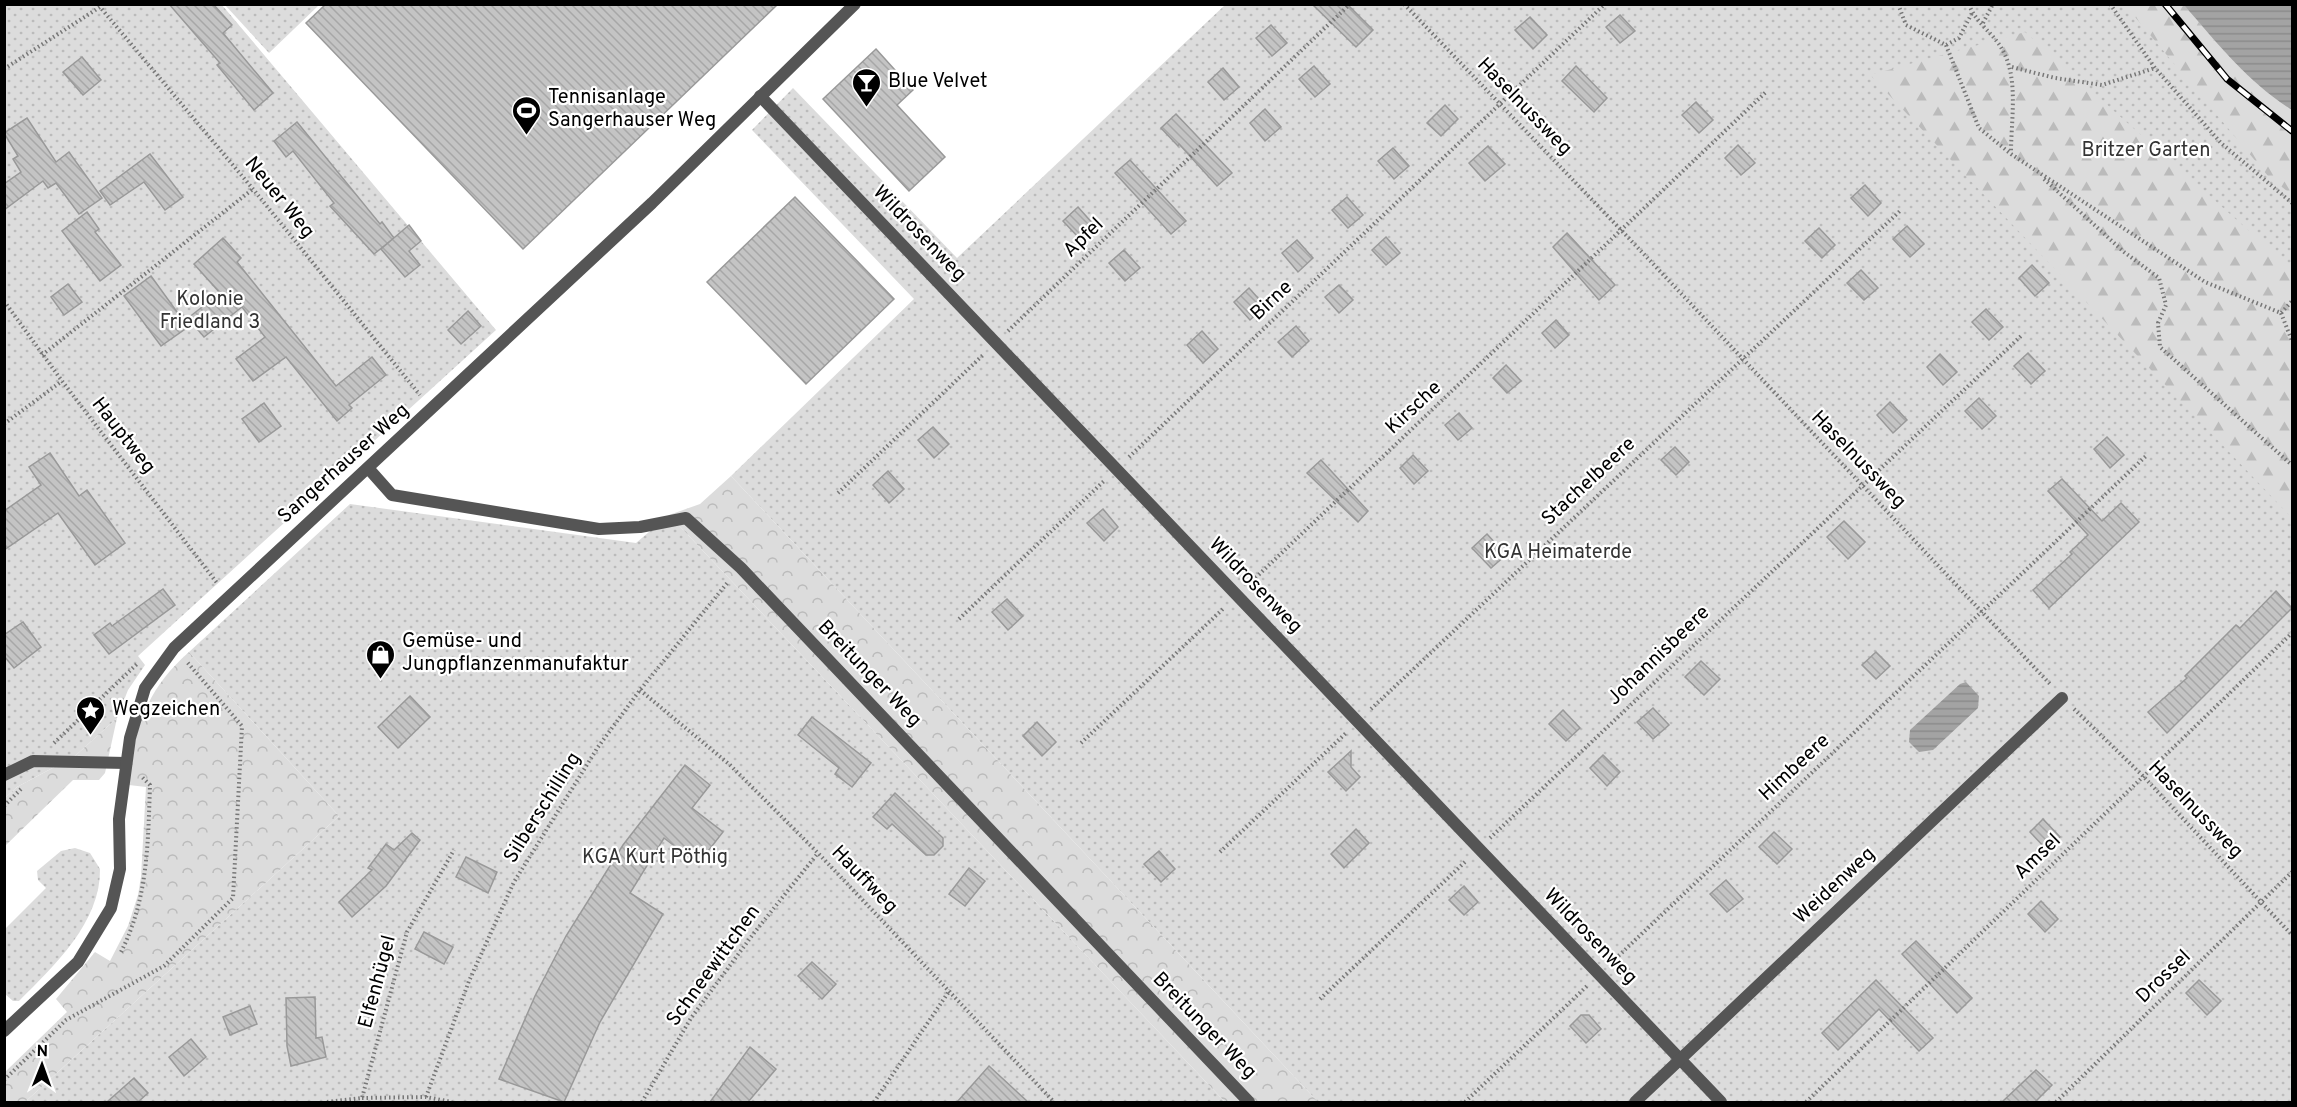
<svg xmlns="http://www.w3.org/2000/svg" width="2297" height="1107" viewBox="0 0 2297 1107" font-family="Overpass,sans-serif">
	<style>
		.grass { fill: url(#grass-dots) }
		.forest { fill: url(#forest-firs) }
		.park { fill: url(#park-crowns) }
		.water { fill: url(#water-rules) }
		.building { fill: url(#building-back-hatch); stroke: #999; stroke-width: 1.5 }
		.lines { fill: none; stroke-linecap: round; stroke-linejoin: round }
		.path { stroke: #777; stroke-width: 4; stroke-dasharray: 1.5 3; stroke-linecap: butt }
		.lane { stroke: #555; stroke-width: 12 }
		.street { stroke: #555; stroke-width: 12 }
		.rail-casing { stroke: #000; stroke-width: 7 }
		.rail { stroke: #fff; stroke-width: 4.5; stroke-dasharray: 14; stroke-linecap: butt }
		.labels { text-anchor: middle; dominant-baseline: central; stroke-width: 4.5; stroke-linejoin: round; paint-order: stroke }
		.poi-label { font-size: 20px; fill: #000; stroke: #fff; text-anchor: start }
		.street-label { font-size: 20px; fill: #000; stroke: #fff }
		.park-label { font-size: 20px; fill: #333; stroke: #fff }
	</style>
	<defs>
		<pattern id="grass-dots" width="8" height="8" patternUnits="userSpaceOnUse" patternTransform="scale(1.5)"><rect width="8" height="8" fill="#dcdcdc"/><path d="M2 2h.1M6 6h.1" fill="none" stroke="#bbb" stroke-width="1.8" stroke-linecap="round"/></pattern>
		<pattern id="forest-firs" width="22" height="20" patternUnits="userSpaceOnUse" patternTransform="scale(1.5)"><rect width="22" height="20" fill="#dcdcdc"/><path d="M5 1l3.5 6h-7zM16 11l3.5 6h-7z" fill="#bbb"/></pattern>
		<pattern id="park-crowns" width="20" height="18" patternUnits="userSpaceOnUse" patternTransform="scale(1.5)"><rect width="20" height="18" fill="#dcdcdc"/><path d="M2 6a3 3 0 1 1 6 0M12 15a3 3 0 1 1 6 0" fill="none" stroke="#bbb"/></pattern>
		<pattern id="water-rules" width="6" height="5" patternUnits="userSpaceOnUse" patternTransform="scale(1.5)"><rect width="6" height="5" fill="#a3a3a3"/><path d="M0 2.5h6" fill="none" stroke="#8b8b8b"/></pattern>
		<pattern id="building-back-hatch" width="6" height="6" patternUnits="userSpaceOnUse" patternTransform="scale(1.5)"><rect width="6" height="6" fill="#c4c4c4"/><path d="M-1 5l2 2M0 0l6 6M5-1l2 2" fill="none" stroke="#a7a7a7"/></pattern>
	</defs>
	<rect width="100%" height="100%" fill="#fff"/>
	<g class="grass">
		<polygon points="5,5 222,5 496,330 138,656 145,665 128,690 117,718 75,756 17,787 5,798"/>
		<polygon points="225,5 319,5 269,53"/>
		<polygon points="1225,5 2292,5 2292,1102 1318,1102 731,476 914,299 752,130 793,88 957,258"/>
		<polygon points="350,504 636,543 669,515 1225,1102 25,1102 339,816 189,652"/>
		<path d="M75,848L90,853L100,869C101,922 54,966 19,1001H13L5,994V929L46,888L38,880L37,871L61,851Z"/>
	</g>
	<g class="forest">
		<path d="M2125,5H2184C2217,43 2249,83 2292,110V195L2268,176Z"/>
		<polygon points="2025,32 2292,269 2292,518 1870,75"/>
	</g>
	<g class="park">
		<polygon points="731,476 1318,1102 1225,1102 669,515 700,504"/>
		<path d="M189,652L339,816L25,1102H5V1072L67,1012L56,999L95,952L110,961L128,926L138,895L141,877L146,787L129,785C134,729 145,691 189,652Z"/>
		<polygon points="117,718 105,773 99,780 73,780 5,846 5,798 17,787 75,756"/>
	</g>
	<g class="water">
		<path d="M2184,5H2292V110C2249,83 2217,43 2184,5Z"/>
		<polygon points="1966,682 1979,696 1978,708 1933,750 1919,752 1909,742 1910,730 1960,684"/>
	</g>
	<g class="building">
		<polygon points="169,4 213,4 232,25 223,33 273,93 254,110 217,65 220,63"/>
		<polygon points="326,4 778,4 523,249 306,23"/>
		<polygon points="1312,4 1347,4 1373,30 1356,47"/>
		<polygon points="1620,15 1635,31 1620,43 1606,27"/>
		<polygon points="1530,17 1547,35 1533,49 1515,30"/>
		<polygon points="1271,25 1287,43 1272,56 1256,38"/>
		<polygon points="876,49 913,90 897,105 945,157 909,191 823,99"/>
		<polygon points="82,57 101,80 83,95 63,72"/>
		<polygon points="1314,66 1330,84 1315,97 1299,79"/>
		<polygon points="1576,66 1607,98 1594,112 1562,81"/>
		<polygon points="1223,68 1239,87 1224,100 1208,82"/>
		<polygon points="1696,102 1713,120 1699,133 1682,115"/>
		<polygon points="1445,105 1458,119 1441,136 1427,123"/>
		<polygon points="1265,109 1281,127 1265,141 1250,123"/>
		<polygon points="1176,114 1232,173 1217,186 1179,144 1178,146 1161,128"/>
		<polygon points="27,118 56,162 69,152 102,198 79,214 56,183 48,188 43,181 4,210 4,184 21,172 13,159 18,156 4,133"/>
		<polygon points="297,122 380,224 382,222 394,238 374,254 330,206 334,203 293,151 286,157 274,141"/>
		<polygon points="1738,145 1755,163 1741,175 1725,158"/>
		<polygon points="1488,146 1505,164 1485,181 1469,163"/>
		<polygon points="1393,148 1409,166 1394,179 1378,161"/>
		<polygon points="150,154 183,197 165,210 144,182 110,205 100,191"/>
		<polygon points="1130,160 1186,221 1171,234 1115,173"/>
		<polygon points="1865,185 1881,203 1868,216 1851,198"/>
		<polygon points="795,197 894,299 806,384 707,282"/>
		<polygon points="1347,197 1363,215 1348,228 1332,210"/>
		<polygon points="1078,207 1094,225 1079,238 1063,221"/>
		<polygon points="87,212 99,229 95,232 121,265 100,281 62,231"/>
		<polygon points="409,225 421,241 409,251 420,265 405,277 381,249"/>
		<polygon points="1907,226 1924,244 1910,257 1893,239"/>
		<polygon points="1819,228 1835,245 1822,258 1805,241"/>
		<polygon points="1567,233 1615,285 1599,300 1553,247"/>
		<polygon points="1386,237 1400,253 1386,265 1372,250"/>
		<polygon points="223,238 241,258 237,262 336,386 372,357 386,375 349,405 352,408 337,421 286,357 253,381 236,359 265,337 242,307 204,337 188,318 220,293 194,264"/>
		<polygon points="1297,240 1313,258 1298,272 1282,253"/>
		<polygon points="1124,250 1140,268 1125,281 1109,263"/>
		<polygon points="2032,265 2049,283 2035,296 2019,278"/>
		<polygon points="1861,270 1878,288 1864,300 1847,283"/>
		<polygon points="151,276 188,327 161,346 124,296"/>
		<polygon points="68,284 82,302 64,315 51,297"/>
		<polygon points="1339,285 1353,300 1339,313 1325,297"/>
		<polygon points="1249,288 1265,306 1250,320 1234,302"/>
		<polygon points="1986,309 2003,327 1989,340 1972,322"/>
		<polygon points="468,311 481,326 461,344 448,330"/>
		<polygon points="1556,320 1569,335 1555,348 1542,333"/>
		<polygon points="1296,326 1309,341 1292,357 1278,342"/>
		<polygon points="1202,331 1218,349 1203,363 1187,345"/>
		<polygon points="2028,353 2045,371 2031,384 2014,366"/>
		<polygon points="1940,354 1957,372 1943,385 1927,367"/>
		<polygon points="1506,365 1521,381 1507,393 1493,378"/>
		<polygon points="1979,398 1996,416 1982,429 1965,411"/>
		<polygon points="1890,402 1907,420 1893,433 1877,415"/>
		<polygon points="264,403 281,426 259,442 242,419"/>
		<polygon points="1459,413 1472,428 1458,440 1445,425"/>
		<polygon points="933,427 949,444 934,458 918,440"/>
		<polygon points="2107,437 2124,455 2110,468 2094,449"/>
		<polygon points="1675,447 1689,462 1676,475 1661,460"/>
		<polygon points="50,453 79,496 87,490 125,543 95,565 58,513 4,550 4,511 41,485 29,467"/>
		<polygon points="1413,455 1428,471 1414,484 1400,468"/>
		<polygon points="1321,460 1368,511 1358,522 1307,473"/>
		<polygon points="888,471 904,489 889,503 873,485"/>
		<polygon points="2062,479 2102,521 2121,503 2139,522 2049,608 2033,590 2072,554 2070,552 2088,535 2048,491"/>
		<polygon points="1103,509 1118,527 1104,541 1087,523"/>
		<polygon points="1844,521 1865,542 1848,559 1827,537"/>
		<polygon points="1487,534 1506,555 1491,568 1472,548"/>
		<polygon points="163,589 175,605 109,654 94,635 110,623 112,626"/>
		<polygon points="2276,591 2292,608 2167,733 2148,712 2187,678 2185,676 2236,625 2240,628"/>
		<polygon points="1007,599 1023,616 1008,630 992,612"/>
		<polygon points="23,622 41,647 14,668 4,656 4,635"/>
		<polygon points="1876,652 1890,666 1876,679 1862,665"/>
		<polygon points="1701,661 1720,679 1704,695 1685,677"/>
		<polygon points="410,696 430,717 398,748 378,727"/>
		<polygon points="1653,708 1669,725 1653,739 1637,722"/>
		<polygon points="1563,710 1580,728 1566,741 1549,724"/>
		<polygon points="812,717 871,763 852,787 835,774 839,768 798,735"/>
		<polygon points="1037,722 1056,742 1042,756 1023,736"/>
		<polygon points="1351,751 1351,767 1360,777 1346,791 1328,772"/>
		<polygon points="1603,755 1620,772 1607,786 1590,768"/>
		<polygon points="685,765 710,785 692,808 723,832 698,864 664,838 630,893 663,914 600,1022 564,1102 499,1079 535,996 566,936 623,845"/>
		<polygon points="895,793 943,838 943,846 934,855 926,855 892,824 887,829 873,817"/>
		<polygon points="2043,819 2060,837 2046,849 2030,832"/>
		<polygon points="1356,829 1369,843 1344,868 1331,854"/>
		<polygon points="1774,832 1792,849 1777,864 1759,847"/>
		<polygon points="412,833 420,840 386,886 352,917 339,902 372,870 368,868 386,844 394,850"/>
		<polygon points="1159,851 1175,869 1161,882 1144,864"/>
		<polygon points="466,857 497,872 488,893 456,877"/>
		<polygon points="969,868 985,881 965,906 949,894"/>
		<polygon points="1726,880 1743,899 1727,912 1710,894"/>
		<polygon points="1464,886 1478,902 1464,915 1449,900"/>
		<polygon points="2041,901 2058,919 2045,932 2028,914"/>
		<polygon points="424,932 453,947 444,964 415,949"/>
		<polygon points="1916,941 1972,998 1957,1013 1902,954"/>
		<polygon points="812,962 836,984 822,999 798,976"/>
		<polygon points="1876,980 1933,1038 1919,1051 1879,1009 1838,1050 1822,1033"/>
		<polygon points="2199,980 2221,1001 2207,1015 2186,993"/>
		<polygon points="315,997 316,1038 322,1037 326,1057 291,1066 287,1046 286,998"/>
		<polygon points="250,1006 257,1024 230,1035 223,1017"/>
		<polygon points="1581,1015 1589,1015 1601,1029 1586,1043 1570,1026"/>
		<polygon points="191,1039 206,1057 184,1076 169,1057"/>
		<polygon points="750,1047 776,1069 748,1102 710,1102"/>
		<polygon points="989,1066 1028,1102 957,1102"/>
		<polygon points="2036,1070 2052,1085 2035,1102 2002,1102"/>
		<polygon points="134,1078 148,1093 138,1102 107,1102"/>
	</g>
	<g class="lines">
		<g class="path">
			<polyline points="1404,4 1622,231 2050,684"/>
			<polyline points="1898,4 1906,25 1946,45 1959,38 1972,13"/>
			<path d="M1969,4C1974,21 1993,33 2002,49C2019,78 2011,119 2011,153"/>
			<polyline points="2110,4 2155,68 2221,143 2292,203"/>
			<polyline points="1983,23 1993,4"/>
			<polyline points="1946,45 1979,128 2011,154 2205,282 2281,313 2292,301"/>
			<polyline points="2012,67 2055,78 2102,85 2155,68"/>
			<polyline points="4,69 100,7 253,189 420,395"/>
			<polyline points="2044,179 2124,252 2159,278 2166,305 2158,323 2160,347 2292,465"/>
			<polyline points="4,301 62,381 217,583"/>
			<polyline points="2281,313 2292,341"/>
			<polyline points="1008,331 1350,4"/>
			<polyline points="42,355 253,189"/>
			<polyline points="4,424 62,381"/>
			<polyline points="1129,457 1605,4"/>
			<polyline points="838,493 983,355"/>
			<polyline points="1249,584 1766,92"/>
			<polyline points="959,619 1104,481"/>
			<polyline points="640,690 730,765 818,853 1054,1102"/>
			<polyline points="1371,709 1901,210"/>
			<polyline points="2074,709 2143,776 2292,935"/>
			<polyline points="54,743 137,664"/>
			<polyline points="1081,743 1224,608"/>
			<polyline points="4,806 22,788"/>
			<polyline points="1490,838 2021,336"/>
			<polyline points="1220,852 1346,733"/>
			<path d="M121,952C148,899 148,843 150,785L142,777"/>
			<polyline points="1612,962 2147,455"/>
			<polyline points="1320,999 1466,861"/>
			<polyline points="4,1080 66,1020 164,966 233,898 242,726 187,662"/>
			<polyline points="426,1097 469,981 514,882 598,747 640,690 728,582"/>
			<polyline points="362,1098 426,1097 452,1102"/>
			<polyline points="327,1102 362,1098 407,932 454,850"/>
			<polyline points="642,1102 691,1018 754,933 818,853"/>
			<polyline points="874,1102 950,990"/>
			<polyline points="1465,1102 1587,986"/>
			<polyline points="1806,1102 2292,633"/>
			<polyline points="2056,1102 2292,872"/>
		</g>
		<g class="lane">
			<polyline points="760,96 1721,1102"/>
			<polyline points="368,468 392,495 599,529 640,527 686,518 741,568 1249,1102"/>
			<polyline points="4,775 33,761 126,763"/>
			<polyline points="1635,1102 2062,698"/>
		</g>
		<polyline class="street" points="4,1031 78,962 111,908 120,869 119,819 130,738 145,688 174,648 652,203 855,4"/>
		<defs>
			<polyline id="rail" points="2165,4 2227,79 2292,131"/>
		</defs>
		<use href="#rail" class="rail-casing"/>
		<use href="#rail" class="rail"/>
	</g>
	<defs>
		<symbol id="bar-pin" viewBox="-11 -11 22 30"><path d="M0 17L-7.5 6A9.5 9.5 0 1 1 7.5 6Z" fill="#000" stroke="#fff"/><path d="M-6-5H6L.8 .8V4.5H3.5V6h-7V4.5H-.8V.8Z" fill="#fff"/></symbol>
		<symbol id="stadium-pin" viewBox="-11 -11 22 30"><path d="M0 17L-7.5 6A9.5 9.5 0 1 1 7.5 6Z" fill="#000" stroke="#fff"/><path d="M0-5a6.5 5 0 1 0 0 10a6.5 5 0 1 0 0-10ZM-3.5-1.8h7v3.6h-7Z" fill="#fff"/></symbol>
		<symbol id="shop-pin" viewBox="-11 -11 22 30"><path d="M0 17L-7.5 6A9.5 9.5 0 1 1 7.5 6Z" fill="#000" stroke="#fff"/><path d="M-5-2.5h2.3a2.7 3.5 0 0 1 5.4 0H5L5.5 6h-11ZM-1.5-2.5h3a1.5 2.3 0 0 0-3 0Z" fill="#fff"/></symbol>
		<symbol id="sight-pin" viewBox="-11 -11 22 30"><path d="M0 17L-7.5 6A9.5 9.5 0 1 1 7.5 6Z" fill="#000" stroke="#fff"/><path d="M0-6L1.8-2.2L6-1.7L2.9 1.2L3.7 5.4L0 3.3L-3.7 5.4L-2.9 1.2L-6-1.7L-1.8-2.2Z" fill="#fff"/></symbol>
	</defs>
	<g fill-rule="evenodd">
		<use href="#bar-pin" x="850" y="66" width="33" height="45"/>
		<use href="#stadium-pin" x="510" y="94" width="33" height="45"/>
		<use href="#shop-pin" x="364" y="638" width="33" height="45"/>
		<use href="#sight-pin" x="74" y="694" width="33" height="45"/>
	</g>
	<g class="labels">
		<g class="poi-label">
			<text x="888" y="82">Blue Velvet</text>
			<text x="548" y="98">Tennisanlage<tspan x="548" dy="23">Sangerhauser Weg</tspan></text>
			<text x="402" y="642">Gemüse- und<tspan x="402" dy="23">Jungpflanzenmanufaktur</tspan></text>
			<text x="112" y="710">Wegzeichen</text>
		</g>
		<g class="street-label">
			<text transform="translate(1524 107) rotate(46)">Haselnussweg</text>
			<text transform="translate(279 198) rotate(51)">Neuer Weg</text>
			<text transform="translate(919 234) rotate(46)">Wildrosenweg</text>
			<text transform="translate(1084 238) rotate(-44)">Apfel</text>
			<text transform="translate(1272 301) rotate(-43)">Birne</text>
			<text transform="translate(1414 408) rotate(-43)">Kirsche</text>
			<text transform="translate(123 436) rotate(52)">Hauptweg</text>
			<text transform="translate(1858 460) rotate(46)">Haselnussweg</text>
			<text transform="translate(344 464) rotate(-42)">Sangerhauser Weg</text>
			<text transform="translate(1589 482) rotate(-43)">Stachelbeere</text>
			<text transform="translate(1255 586) rotate(46)">Wildrosenweg</text>
			<text transform="translate(1659 656) rotate(-44)">Johannisbeere</text>
			<text transform="translate(869 674) rotate(46)">Breitunger Weg</text>
			<text transform="translate(1795 768) rotate(-43)">Himbeere</text>
			<text transform="translate(543 808) rotate(-58)">Silberschilling</text>
			<text transform="translate(2195 810) rotate(46)">Haselnussweg</text>
			<text transform="translate(2038 857) rotate(-44)">Amsel</text>
			<text transform="translate(864 880) rotate(46)">Hauffweg</text>
			<text transform="translate(1835 886) rotate(-43)">Weidenweg</text>
			<text transform="translate(1590 937) rotate(46)">Wildrosenweg</text>
			<text transform="translate(714 966) rotate(-54)">Schneewittchen</text>
			<text transform="translate(2164 977) rotate(-44)">Drossel</text>
			<text transform="translate(378 982) rotate(-75)">Elfenhügel</text>
			<text transform="translate(1204 1026) rotate(46)">Breitunger Weg</text>
		</g>
		<g class="park-label">
			<text x="2146" y="151">Britzer Garten</text>
			<text x="210" y="300">Kolonie<tspan x="210" dy="23">Friedland 3</tspan></text>
			<text x="1558" y="553">KGA Heimaterde</text>
			<text x="655" y="858">KGA Kurt Pöthig</text>
		</g>
	</g>
	<rect width="2297" height="1107" fill="none" stroke="#000000" stroke-width="12"/>
	<g transform="translate(42 1065) rotate(1)" stroke="#ffffff" stroke-width="4.5" paint-order="stroke">
	<path d="M0-4.5L10 22L0 15L-10 22Z" fill="#000000"/>
	<text y="-9" font-size="16" font-weight="bold" text-anchor="middle" fill="#000000">N</text>
	</g>
</svg>
